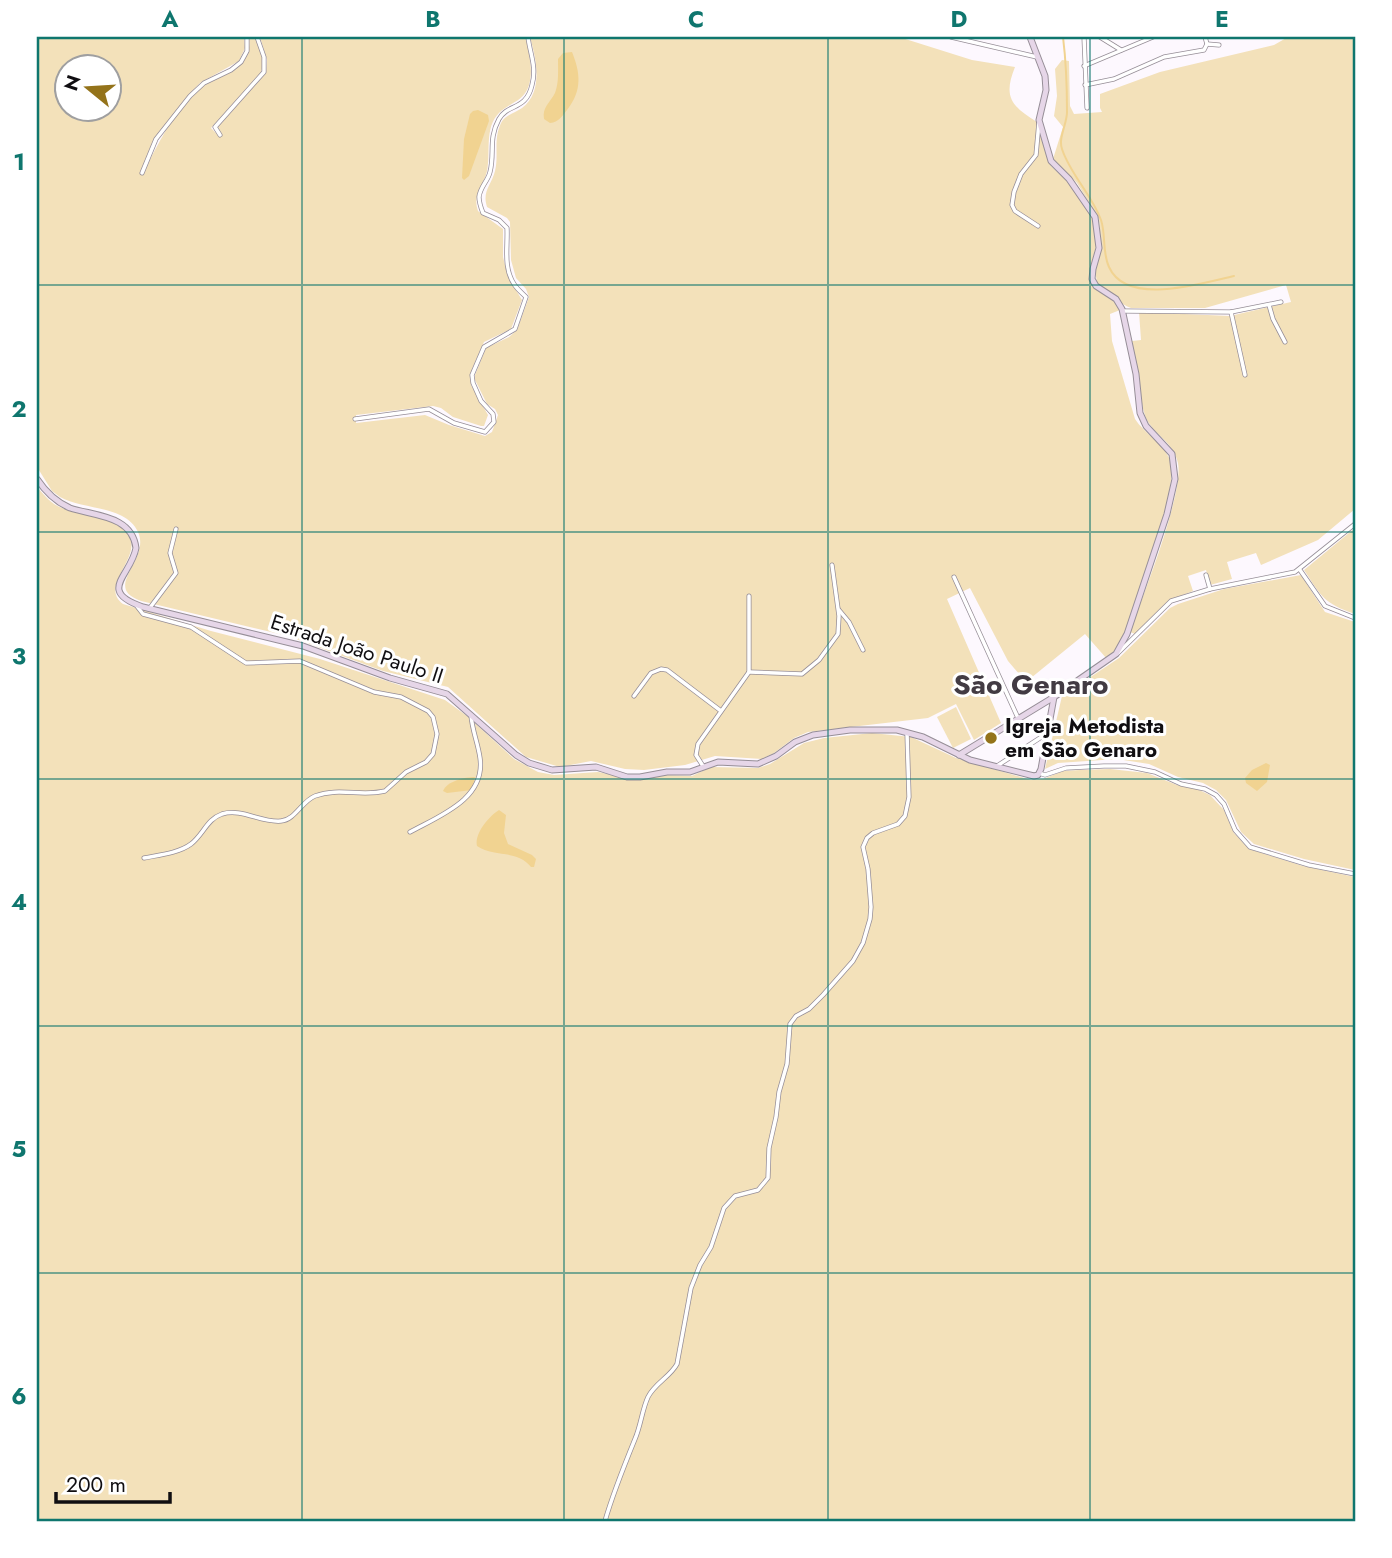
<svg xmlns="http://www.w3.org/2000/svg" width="1392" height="1558" viewBox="0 0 1392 1558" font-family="Jost,sans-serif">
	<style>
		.green { fill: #f3e1ba; fill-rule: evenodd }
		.water { fill: #f1d391 }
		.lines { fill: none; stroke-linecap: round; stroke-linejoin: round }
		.stream { stroke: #f1d391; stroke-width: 2 }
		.street-casing { stroke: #968e97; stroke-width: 5 }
		.secondary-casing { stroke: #968e97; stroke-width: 7 }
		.street { stroke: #fff; stroke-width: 3.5 }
		.secondary { stroke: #e6d6e8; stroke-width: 5 }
		.grid { fill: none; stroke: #0f766e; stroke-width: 2; stroke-opacity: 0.55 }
		.poi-dot { fill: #94731a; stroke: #fff; stroke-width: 2.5 }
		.labels { text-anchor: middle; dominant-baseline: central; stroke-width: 6; stroke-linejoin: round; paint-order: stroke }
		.street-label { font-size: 21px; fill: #100e11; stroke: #fff }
		.poi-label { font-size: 21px; font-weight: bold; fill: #100e11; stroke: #fff; text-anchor: start }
		.district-label { font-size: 28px; font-weight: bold; fill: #423b43; stroke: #fff }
		.neatline { fill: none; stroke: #0f766e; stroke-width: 2.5 }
		.grid-label { font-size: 23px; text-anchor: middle; font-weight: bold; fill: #0f766e }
	</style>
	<rect width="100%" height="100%" fill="#fdf8fe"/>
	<g class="green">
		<path d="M37,37H244L245,48L239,61L200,83L185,99L152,143L140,173L143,175C155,148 179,101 205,85C217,77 233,74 242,63C249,55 250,46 249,37H256C260,50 267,63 259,76L211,128L220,137L222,135L216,129L266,73L267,60L260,37H526C528,53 534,68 529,85C524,102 510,102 499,113C484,128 491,153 487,171C484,186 472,193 478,211L503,229V257L508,277L522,300L511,329L484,342L472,369L471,385L488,415L484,426H481L453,417L441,408L433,406L356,415V423L425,415L449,425L485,436L492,432L498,415L495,409L487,404L475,380V375L486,348L509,337L517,330L529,297L526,289L516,278L511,260L510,222L507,218L487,207C482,191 491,186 495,171C499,155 493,140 501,123C505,115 515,113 522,108C544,91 536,59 530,37H899L972,60L1015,67C1003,97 1011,106 1037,122L1051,166L1067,181L1093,219L1096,246L1089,274L1091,285L1114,301L1120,310L1110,314L1112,341L1135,419C1144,433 1164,444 1170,460C1180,490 1135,604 1123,639L1114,654L1107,659L1085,634L1026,682L1008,661L970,588L947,599L1001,723L974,740L956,704L928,718L808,732L794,738L774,753L762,759L715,756L685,765L644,770L625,769L591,761L560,767L526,757L448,687L383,671L288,636L141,601C101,587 151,561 138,532C126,505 82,510 60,497L52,491L37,467ZM66,66H108V108H66Z"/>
		<path d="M1288,37H1355V509L1318,540L1261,565L1256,553L1227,562L1232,579L1210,585L1206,570L1188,576L1193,591L1168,601L1135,634L1130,632C1142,598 1184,494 1178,463C1174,443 1156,436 1147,420C1140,406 1136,360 1132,341L1141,340L1139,312L1230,316L1291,302L1286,285L1205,308H1131C1120,305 1107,290 1097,283L1095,269L1101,243L1099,219L1077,183L1053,159L1063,127L1054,116L1057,96L1055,69L1062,60L1069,61L1070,106L1074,114L1102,112L1100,108V94L1160,72L1274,45Z"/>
		<path d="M37,487C44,495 51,504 62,508C82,516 114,514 128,534C144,557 98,585 123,604L211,631L320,659L445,700L467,716L514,759L538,772L554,775L598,772L637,780L663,775L692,776L711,767L758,768L770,764L804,743L824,738L872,733L911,737L956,758L1031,780L1043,779L1063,771L1080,770L1110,769L1147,773L1177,785L1197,789L1210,795L1224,810L1234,833L1249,849L1303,866L1355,877V1521H37Z"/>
		<path d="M1355,528V614C1323,603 1322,597 1304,570Z"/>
		<polygon points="1301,575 1325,612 1355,622 1355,870 1304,859 1254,844 1241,832 1226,800 1216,790 1203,783 1178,777 1149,764 1117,759 1058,763 1045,769 1062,696 1119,658 1170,608 1178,604 1224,589"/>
		<polygon points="956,707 971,739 953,748 937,717"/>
	</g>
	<g class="water">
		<path d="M572,52C580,72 583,90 567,110C562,116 559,122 550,123L544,119C542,107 550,103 555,93C559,83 558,70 558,59L563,53Z"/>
		<polygon points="478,110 488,115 489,121 469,176 464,180 462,178 464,139 470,114 473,111"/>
		<polygon points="1266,763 1270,765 1267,782 1257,791 1246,783 1245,778 1252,770"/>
		<path d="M475,777L472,790L447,793L443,791C447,781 465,777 475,777Z"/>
		<path d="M499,810L506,815L504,833L508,844L532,855L536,859L534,867H531C517,849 494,858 477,846C474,834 489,816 499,810Z"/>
	</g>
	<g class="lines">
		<path class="stream" d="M1063,37C1066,61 1067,87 1067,112C1067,124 1058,138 1062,149C1070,174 1092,195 1101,220C1106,235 1102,252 1109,267C1127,307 1202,283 1234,276"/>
		<defs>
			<g id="street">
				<polyline points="951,37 1037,57"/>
				<polyline points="1084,37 1087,108"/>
				<polyline points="1100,37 1121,50"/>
				<polyline points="1207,44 1219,45"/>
				<polyline points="1084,66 1153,37"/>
				<polyline points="1085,85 1114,79 1164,57 1204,50 1207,44 1205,37"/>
				<polyline points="220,135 215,127 264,72 264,57 257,37"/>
				<polyline points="142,173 156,139 190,96 204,83 231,70 241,62 247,51 247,37"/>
				<polyline points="1038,226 1015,211 1012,205 1014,192 1021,174 1036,155 1039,122"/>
				<polyline points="1269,305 1273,319 1285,342"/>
				<polyline points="1123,311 1231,312 1281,302"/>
				<polyline points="1231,312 1245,375"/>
				<path d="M355,419L429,409L454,423L485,432L494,422L493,414L481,401L473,383L472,375L484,347L515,329L526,297C522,293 517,289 514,284C503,267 508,247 507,228L499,220L483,213C481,208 479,203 479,197C480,187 488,181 490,172C495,153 488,139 499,119C508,103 526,111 532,85C537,67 530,54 528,37"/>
				<polyline points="1300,570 1325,606 1355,618"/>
				<polyline points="1206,575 1210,589"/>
				<polyline points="954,577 1018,718"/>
				<path d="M136,605L143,614L191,627L246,663L300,661L374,692L401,697L428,711L433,717L437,734L433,754L426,762L406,772L385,791C362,797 339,787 315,796C302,801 295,820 281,821C261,823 242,808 222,814C207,819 203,835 191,844C179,853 159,855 144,858"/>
				<polyline points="149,609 176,573 170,553 176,529"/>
				<polyline points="839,610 849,622 863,650"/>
				<polyline points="1118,653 1171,601 1210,589 1295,572 1355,524"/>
				<polyline points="749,672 802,674 819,660 838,634 839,616 832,565"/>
				<polyline points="634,696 651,673 661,669 667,670 721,711"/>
				<polyline points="703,766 696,755 698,744 749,672 749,596"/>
				<polyline points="997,766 1046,734"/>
				<polyline points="1039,773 1045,775 1066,768 1104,766 1126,766 1155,772 1181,784 1205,789 1216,795 1224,804 1235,830 1250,847 1309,865 1355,874"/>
				<path d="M410,832C439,816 486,799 480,758C478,743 472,730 471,715"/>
				<path d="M605,1521C613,1493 624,1466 635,1439C641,1425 642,1410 648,1397C655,1383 670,1377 677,1364L691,1288L700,1265L711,1247L724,1208L735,1196L758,1190L768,1178L769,1148L776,1117L779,1092L787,1064L790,1024L796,1016L809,1009L823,995L853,961L863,943L870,919L871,907L868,869L863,847L867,838L873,833L898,824L905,816L909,797L907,733"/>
			</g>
			<g id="secondary">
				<path d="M37,479C45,491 56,502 70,508C94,516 132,515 136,548C131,576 96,591 143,607L303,646L390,678L447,694L516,755L529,763L552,770L596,767L627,777H640L667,772H690L718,762L758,764L776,756L795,742L813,735L850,730H897L923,737L970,760L1034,776L1038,775L1041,769L1054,697"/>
				<polyline points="959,755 1054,697 1116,654 1127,634 1167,514 1175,479 1172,454 1146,426 1140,413 1136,374 1122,309 1116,299 1096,286 1092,279 1093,269 1099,248 1095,217 1069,179 1051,161 1039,120 1046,90 1045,76 1030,37"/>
			</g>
		</defs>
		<use href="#street" class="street-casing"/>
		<use href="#secondary" class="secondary-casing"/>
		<use href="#street" class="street"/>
		<use href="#secondary" class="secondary"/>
	</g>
	<path class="grid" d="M302,37V1521M564,37V1521M828,37V1521M1090,37V1521M37,285H1355M37,532H1355M37,779H1355M37,1026H1355M37,1273H1355"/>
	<circle class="poi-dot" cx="991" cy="738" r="7"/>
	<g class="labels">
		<g class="street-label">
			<text transform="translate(357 649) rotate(18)">Estrada João Paulo II</text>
		</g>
		<g class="poi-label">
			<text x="1005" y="726">Igreja Metodista<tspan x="1005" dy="24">em São Genaro</tspan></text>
		</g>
		<g class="district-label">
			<text x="1031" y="684">São Genaro</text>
		</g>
	</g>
	<rect width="1392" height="1558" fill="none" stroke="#ffffff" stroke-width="77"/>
	<g transform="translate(88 88) rotate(288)"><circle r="33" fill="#ffffff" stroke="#9f9fa0" stroke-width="2"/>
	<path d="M0-5L12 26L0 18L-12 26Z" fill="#94731a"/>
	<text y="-10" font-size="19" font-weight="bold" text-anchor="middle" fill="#100e11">N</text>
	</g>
	<path d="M56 1492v10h114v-10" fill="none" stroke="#100e11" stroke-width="3.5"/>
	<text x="66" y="1492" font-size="21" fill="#100e11" stroke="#ffffff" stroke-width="5" paint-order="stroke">200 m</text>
	<rect x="38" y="38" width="1316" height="1482" class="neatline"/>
	<g class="grid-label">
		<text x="170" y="27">A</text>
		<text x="433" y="27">B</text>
		<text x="696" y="27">C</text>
		<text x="959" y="27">D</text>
		<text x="1222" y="27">E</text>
		<text x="19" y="170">1</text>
		<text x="19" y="417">2</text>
		<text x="19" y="664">3</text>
		<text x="19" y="910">4</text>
		<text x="19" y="1157">5</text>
		<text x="19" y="1404">6</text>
	</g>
</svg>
